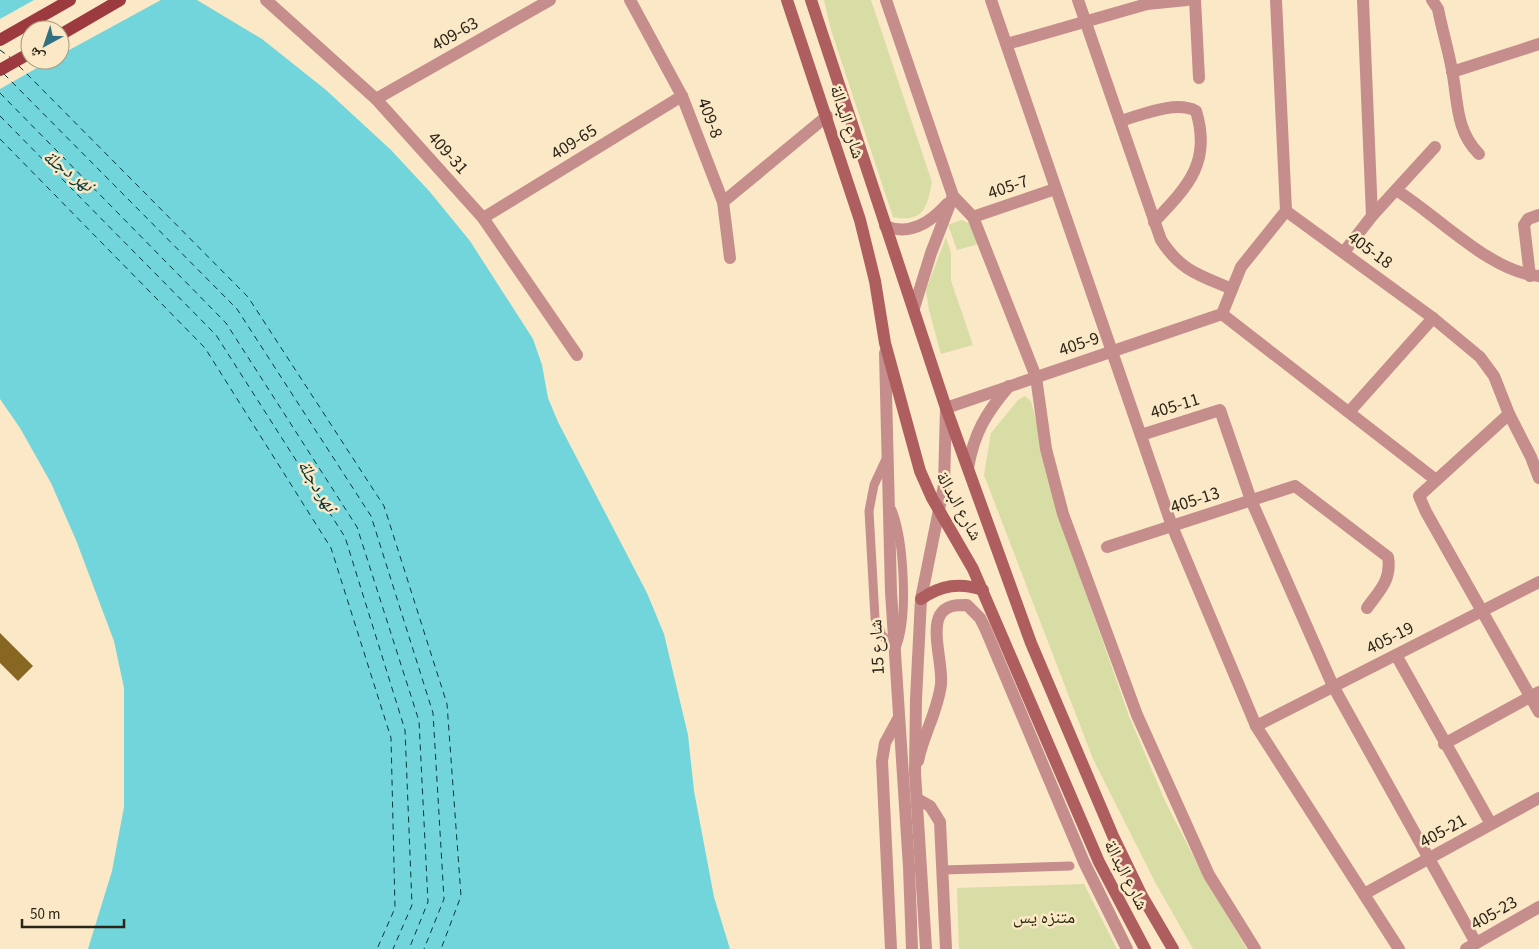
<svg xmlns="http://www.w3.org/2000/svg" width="1539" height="949" viewBox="0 0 1539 949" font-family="'Source Sans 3','Noto Naskh Arabic',sans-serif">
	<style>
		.green { fill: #d8dda5 }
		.water { fill: #71d5db; fill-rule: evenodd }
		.pier { fill: #fbe8c6 }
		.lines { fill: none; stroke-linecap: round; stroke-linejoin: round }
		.ferry { stroke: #07393b; stroke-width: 1; stroke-dasharray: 6 5; stroke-linecap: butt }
		.building { fill: #886722 }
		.service { stroke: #c68d8d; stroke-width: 9 }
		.minor { stroke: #c68d8d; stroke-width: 12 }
		.tertiary { stroke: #c68d8d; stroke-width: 12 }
		.secondary { stroke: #af5e60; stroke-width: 12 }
		.primary { stroke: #9c3a40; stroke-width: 12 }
		.labels { text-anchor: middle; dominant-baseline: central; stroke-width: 5; stroke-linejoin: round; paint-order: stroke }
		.street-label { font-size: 18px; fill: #2b2418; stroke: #fbe8c6 }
		.park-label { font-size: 18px; fill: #2b2d0d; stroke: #fbe8c6 }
		.water-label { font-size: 19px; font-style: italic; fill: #07393b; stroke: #fbe8c6 }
	</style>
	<rect width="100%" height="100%" fill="#fbe8c6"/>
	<g class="green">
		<path d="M824,0H871L932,182C927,208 923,223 893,217L831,30Z"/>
		<polygon points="961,220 971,224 979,244 957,250 948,225"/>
		<polygon points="946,237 951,253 951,281 973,345 941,354 929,310 926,290"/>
		<polygon points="1025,396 1031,401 1064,531 1129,716 1165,801 1205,879 1247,949 1193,949 1155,882 1093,759 984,475 991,433 1018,400"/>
		<polygon points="1084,884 1117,949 959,949 957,888"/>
	</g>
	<path class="water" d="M0,0H197L262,39L326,90L391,150L430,192L470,241L533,339L542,365L548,398L558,422L647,593L664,634L688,735L694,791L714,897L730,949H88L112,871L124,807V688L114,641L76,540L51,483L20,428L0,399ZM30,30H60V60H30Z"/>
	<polygon class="pier" points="34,0 161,0 60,55 60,30 30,30 30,60 51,60 0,89 0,19"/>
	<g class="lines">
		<g class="ferry">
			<polyline points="0,50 11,58"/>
			<polyline points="19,66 248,297 384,506 447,704 461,896 441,949"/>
			<polyline points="4,74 237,309 371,516 433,713 444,899 424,949"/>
			<polyline points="0,93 226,323 357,527 419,721 428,902 409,949"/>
			<polyline points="0,116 216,335 345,537 405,730 412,905 393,949"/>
			<polyline points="0,139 205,348 331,548 391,738 395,908 377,949"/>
		</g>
	</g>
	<polygon class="building" points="0,633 33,666 18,681 0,663"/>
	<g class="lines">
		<g class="service">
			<path d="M887,457L874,485L869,511L875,618L882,635L895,650C909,621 904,540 892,510"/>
			<polyline points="943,870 1070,866"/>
		</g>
		<g class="minor">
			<polyline points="266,0 376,99 483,218 577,355"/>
			<polyline points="630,0 682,96 723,202 730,258"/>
			<polyline points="886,0 953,196 973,217 1036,377 1046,449 1063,514 1137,715 1209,875 1255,949"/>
			<polyline points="991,0 1172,526 1256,726 1399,949"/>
			<path d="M1078,0L1161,240C1181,271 1199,275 1232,289"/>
			<polyline points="1195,0 1199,78"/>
			<polyline points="1363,0 1372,216"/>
			<path d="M1432,0L1438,9C1442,29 1448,49 1452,70C1458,100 1455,130 1479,154"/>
			<polyline points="1007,44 1147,4 1187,0"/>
			<polyline points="1452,72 1539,44"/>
			<polyline points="376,99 550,0"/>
			<path d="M1120,121C1142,115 1175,100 1196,111C1212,163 1187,187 1154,222"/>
			<path d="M1396,190C1437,215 1491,273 1539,276"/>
			<polyline points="723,202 827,116"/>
			<polyline points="1286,211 1433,318 1480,357 1494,376 1509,414 1531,457 1539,478"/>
			<polyline points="973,217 1055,189"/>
			<polyline points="483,218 682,96"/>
			<path d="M885,226C910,236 930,223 947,204"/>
			<polyline points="1344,252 1372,216 1435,147"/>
			<polyline points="1530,276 1524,225 1528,219 1539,215"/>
			<polyline points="914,308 931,253 953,196"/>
			<polyline points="1222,314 1436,480"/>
			<polyline points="1350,411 1433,318"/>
			<polyline points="1509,414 1419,496 1426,512 1539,712"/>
			<polyline points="1141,435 1220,410 1251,500 1333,686 1476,943"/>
			<path d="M1107,547L1295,486L1388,557C1392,580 1379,591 1367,608"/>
			<polyline points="1396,655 1491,824"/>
			<polyline points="1256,726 1539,582"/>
			<polyline points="1444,744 1539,692"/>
			<path d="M918,761C923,735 938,711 941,684C943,666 931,631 940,615C946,605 956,605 967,605L980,618L985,628L1084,862L1127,949"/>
			<polyline points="919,800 930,806 940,822 946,949"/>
			<polyline points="1364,894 1539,798"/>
			<polyline points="891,949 882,761 885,743 898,719"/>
			<polyline points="1466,949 1539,907"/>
		</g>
		<g class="tertiary">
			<polyline points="885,353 891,592 909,867 912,949"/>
			<path d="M968,468C974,433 986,413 1009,386"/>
			<polyline points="926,949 915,773 916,699 921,599 944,485 946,408 1222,314 1241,267 1286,211 1276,0"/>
		</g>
		<g class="secondary">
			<polyline points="787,0 860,220 875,281 885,343 920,471 932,498 973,569 1099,862 1145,949"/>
			<polyline points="811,0 946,408 1031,643 1113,836 1142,896 1173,949"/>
			<path d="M921,599C941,585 960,582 983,590"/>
		</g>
		<g class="primary">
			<polyline points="60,35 120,0"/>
			<polyline points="0,40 70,0"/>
			<polyline points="0,70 30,53"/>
		</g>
	</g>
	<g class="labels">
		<g class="street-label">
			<text transform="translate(455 34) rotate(-30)">409-63</text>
			<text transform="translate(710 118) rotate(69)">409-8</text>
			<text transform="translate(847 122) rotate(72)">شارع البدالة</text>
			<text transform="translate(574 142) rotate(-32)">409-65</text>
			<text transform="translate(448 153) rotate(48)">409-31</text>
			<text transform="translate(1008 187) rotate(-19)">405-7</text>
			<text transform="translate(1370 250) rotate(36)">405-18</text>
			<text transform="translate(1079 344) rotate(-19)">405-9</text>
			<text transform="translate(1175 406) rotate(-17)">405-11</text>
			<text transform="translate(1195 500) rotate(-18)">405-13</text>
			<text transform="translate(959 506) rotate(61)">شارع البدالة</text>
			<text transform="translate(1390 638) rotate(-27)">405-19</text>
			<text transform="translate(877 647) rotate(-93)">شارع 15</text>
			<text transform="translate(1443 831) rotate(-29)">405-21</text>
			<text transform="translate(1126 875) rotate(63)">شارع البدالة</text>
			<text transform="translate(1494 913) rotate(-30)">405-23</text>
		</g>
		<g class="park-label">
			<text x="1044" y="917">متنزه يس</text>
		</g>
		<g class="water-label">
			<text transform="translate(68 171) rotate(36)">نهر دجلة</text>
			<text transform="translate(317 486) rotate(58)">نهر دجلة</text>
		</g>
	</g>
	<g transform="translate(45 45) rotate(220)"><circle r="24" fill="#fbe8c6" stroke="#a89a80"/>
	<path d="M0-4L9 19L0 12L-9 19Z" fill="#2f7083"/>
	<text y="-8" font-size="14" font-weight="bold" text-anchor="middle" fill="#2b2418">ش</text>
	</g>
	<path d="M22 919v8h102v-8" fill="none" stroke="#2b2418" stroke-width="2.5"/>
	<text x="30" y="919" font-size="15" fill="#2b2418" stroke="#fbe8c6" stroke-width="4" paint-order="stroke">50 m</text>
</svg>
